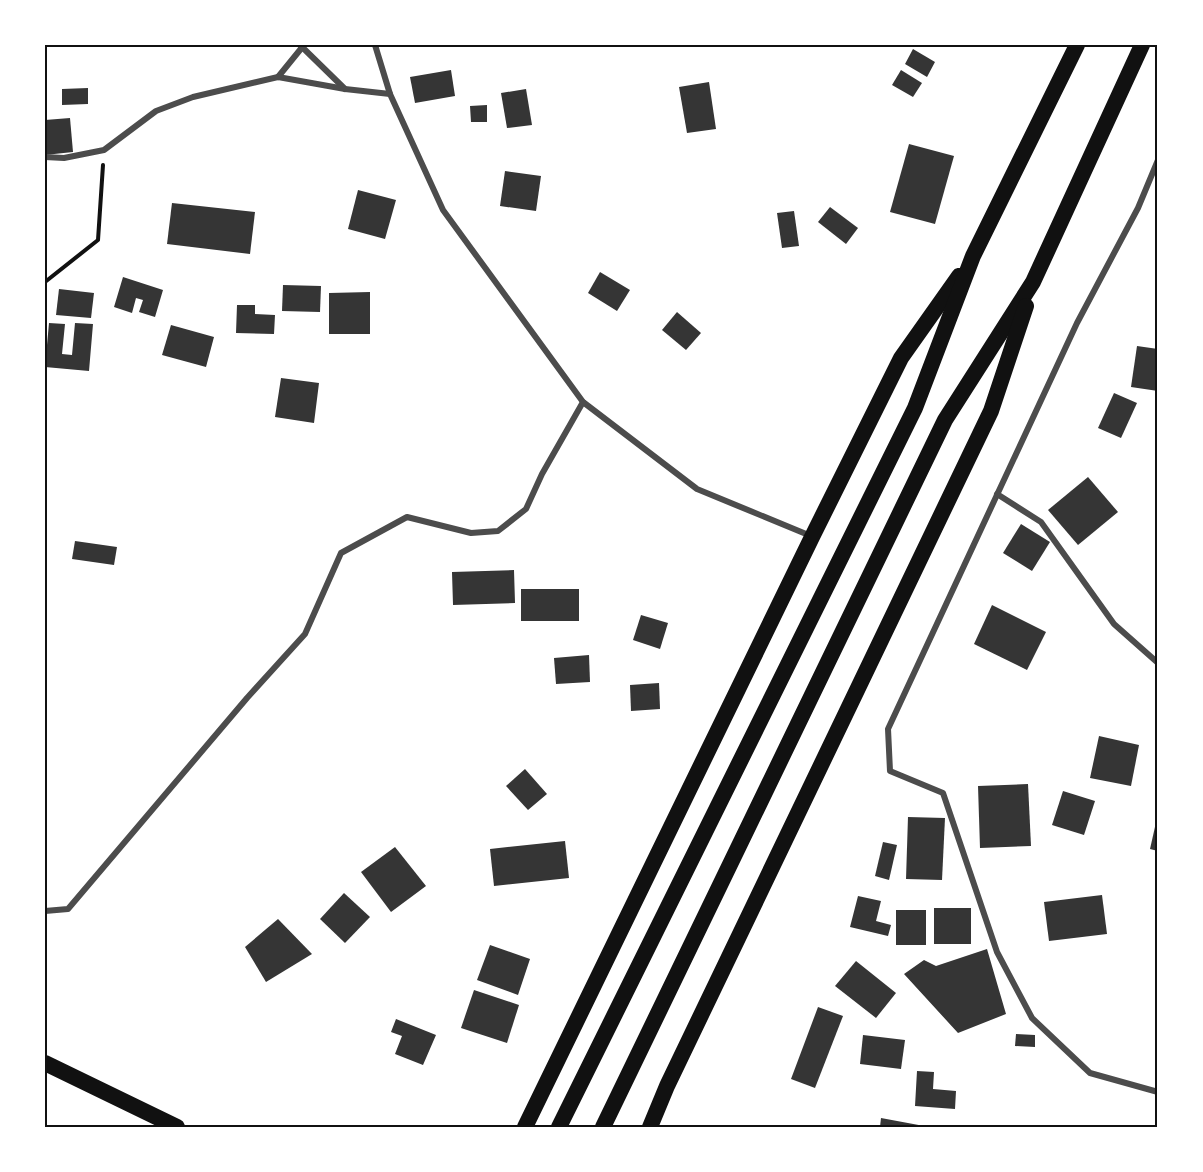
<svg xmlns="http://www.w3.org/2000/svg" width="1203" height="1172" viewBox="0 0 1203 1172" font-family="Inter,sans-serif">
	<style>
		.building { fill: #353535 }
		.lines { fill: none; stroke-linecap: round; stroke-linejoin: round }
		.path { stroke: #111; stroke-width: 4 }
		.minor { stroke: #4c4c4c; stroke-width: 6 }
		.trunk { stroke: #111; stroke-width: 16 }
		.neatline { fill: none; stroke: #111; stroke-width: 2 }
	</style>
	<rect width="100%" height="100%" fill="#fff"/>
	<g class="building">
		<polygon points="913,49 935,62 927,77 905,64"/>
		<polygon points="451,70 455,96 415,103 410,77"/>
		<polygon points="901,70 922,83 913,97 892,85"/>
		<polygon points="709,82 716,129 687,133 679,87"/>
		<polygon points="88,88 88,104 62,105 62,89"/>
		<polygon points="526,89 532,125 507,128 501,93"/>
		<polygon points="487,105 487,122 471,122 470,106"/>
		<polygon points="70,118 73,152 45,155 45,120"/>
		<polygon points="909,144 954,156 935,224 890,212"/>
		<polygon points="505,171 541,176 536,211 500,206"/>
		<polygon points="358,190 396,200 385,239 348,229"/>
		<polygon points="172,203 255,212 250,254 167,244"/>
		<polygon points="830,207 858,228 846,244 818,222"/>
		<polygon points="794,211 799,246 782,248 777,213"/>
		<polygon points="600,272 630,290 617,311 588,293"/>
		<polygon points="123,277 163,290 155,317 139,312 143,300 136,298 132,313 114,307"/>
		<polygon points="283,285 321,286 320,312 282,311"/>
		<polygon points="59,289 94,293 91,318 56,315"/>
		<polygon points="370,292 370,334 329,334 329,293"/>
		<polygon points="237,305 255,305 255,314 275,315 274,334 236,333"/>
		<polygon points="677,312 701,333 686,350 662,330"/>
		<polygon points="49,323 65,324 62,354 72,355 75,323 93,324 89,371 45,367"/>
		<polygon points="171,325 214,337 206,367 162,355"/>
		<polygon points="1137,346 1158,349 1158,391 1131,387"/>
		<polygon points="281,378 319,383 314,423 275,417"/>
		<polygon points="1114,393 1137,403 1121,438 1098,428"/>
		<polygon points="1088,477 1118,512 1078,545 1048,510"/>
		<polygon points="1021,524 1050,542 1032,571 1003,553"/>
		<polygon points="75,541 117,547 114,565 72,559"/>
		<polygon points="514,570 515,603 453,605 452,572"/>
		<rect x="521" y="589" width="58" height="32"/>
		<polygon points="992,605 1046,632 1027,670 974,644"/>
		<polygon points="641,615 668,623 660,649 633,640"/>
		<polygon points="589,655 590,682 556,684 554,658"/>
		<polygon points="659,683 660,709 631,711 630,685"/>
		<polygon points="1099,736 1139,745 1131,786 1090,778"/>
		<polygon points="525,769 547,794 528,810 506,786"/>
		<polygon points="1028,784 1031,846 980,848 978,786"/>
		<polygon points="1063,791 1095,801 1084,835 1052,825"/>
		<polygon points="908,817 945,818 942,880 906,879"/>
		<polygon points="1157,818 1158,818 1158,851 1150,849"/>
		<polygon points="565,841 569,878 494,886 490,849"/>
		<polygon points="883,842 897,845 889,880 875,876"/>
		<polygon points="395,847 426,886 391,912 361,872"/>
		<polygon points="344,893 370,917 345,943 320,919"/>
		<polygon points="1102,895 1107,934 1049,941 1044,902"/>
		<polygon points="858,896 881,901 876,921 891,925 888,936 850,927"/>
		<rect x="934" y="908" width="37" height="36"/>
		<rect x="896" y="910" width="30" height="35"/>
		<polygon points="278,919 312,954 266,982 245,947"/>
		<polygon points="490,945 530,959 518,995 477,980"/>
		<polygon points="987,949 1006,1014 958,1033 904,974 924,960 936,966"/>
		<polygon points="856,961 896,993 876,1018 835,986"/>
		<polygon points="474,990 519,1005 507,1043 461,1028"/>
		<polygon points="818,1007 843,1016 815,1088 791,1079"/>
		<polygon points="396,1019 436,1035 423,1065 395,1054 402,1036 391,1032"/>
		<polygon points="1016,1034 1035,1035 1035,1047 1015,1046"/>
		<polygon points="863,1035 905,1040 901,1069 860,1064"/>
		<polygon points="917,1071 934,1072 933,1089 956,1091 955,1109 915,1106"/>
		<polygon points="881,1118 924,1126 924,1127 880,1127"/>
	</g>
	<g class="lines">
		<polyline class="path" points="45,282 98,240 103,165"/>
		<g class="minor">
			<polyline points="300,45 345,89"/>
			<polyline points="375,45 390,94 443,210 583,402 697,489 811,536"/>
			<polyline points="278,77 304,45"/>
			<polyline points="45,157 64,158 104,150 156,111 193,97 278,77 345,89 390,94"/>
			<polyline points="1158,160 1138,208 1077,323 888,729 890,771 943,793 997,952 1032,1018 1090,1073 1158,1092"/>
			<polyline points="997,494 1041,522 1114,624 1158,663"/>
			<polyline points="45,911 68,909 247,698 305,634 341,553 407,517 471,533 498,531 526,509 542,474 583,402"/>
		</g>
		<g class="trunk">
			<polyline points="45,1063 177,1127"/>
			<polyline points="525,1127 812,537 901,358 959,276"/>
			<polyline points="559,1127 915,408 973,256 1077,45"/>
			<polyline points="603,1127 945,420 1033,282 1142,45"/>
			<polyline points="650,1127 667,1086 991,411 1026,306"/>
		</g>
	</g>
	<rect width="1203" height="1172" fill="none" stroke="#ffffff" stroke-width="93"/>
	<rect x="46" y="46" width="1110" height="1080" class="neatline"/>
</svg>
